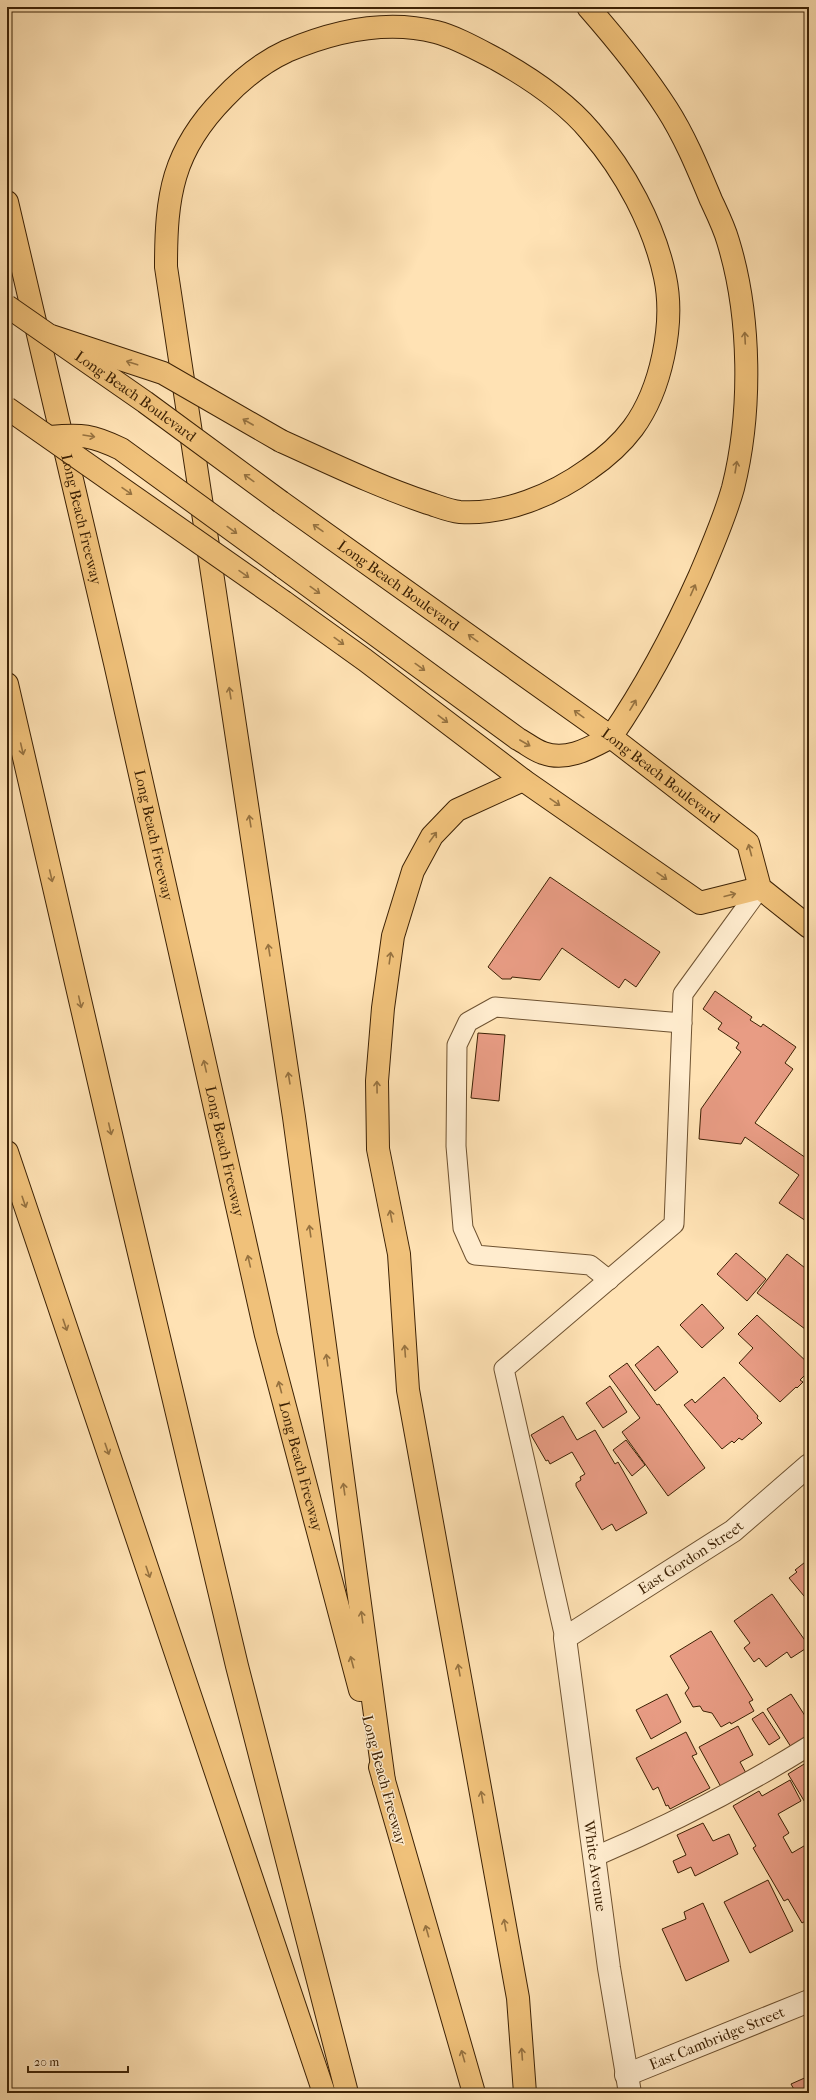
<svg xmlns="http://www.w3.org/2000/svg" width="816" height="2100" viewBox="0 0 816 2100" font-family="'IM FELL French Canon',serif">
	<style>
		.building { fill: #e89c84; stroke: #3d2205 }
		.lines { fill: none; stroke-linecap: round; stroke-linejoin: round }
		.lane-casing { stroke: #6e5231; stroke-width: 21 }
		.street-casing { stroke: #6e5231; stroke-width: 24 }
		.primary-casing { stroke: #3d2205; stroke-width: 24 }
		.highway-casing { stroke: #3d2205; stroke-width: 24 }
		.lane { stroke: #ffecce; stroke-width: 19 }
		.street { stroke: #ffecce; stroke-width: 22 }
		.primary { stroke: #f0c17a; stroke-width: 22 }
		.highway { stroke: #f0c17a; stroke-width: 22 }
		.primary-bridge-casing { stroke: #3d2205; stroke-width: 24; stroke-linecap: butt }
		.highway-bridge-casing { stroke: #3d2205; stroke-width: 24; stroke-linecap: butt }
		.primary-bridge { stroke: #f0c17a; stroke-width: 22 }
		.highway-bridge { stroke: #f0c17a; stroke-width: 22 }
		.oneway { stroke: #967240 }
		.labels { text-anchor: middle; dominant-baseline: central; stroke-width: 3; stroke-linejoin: round; paint-order: stroke }
		.street-label { font-size: 15px; fill: #3d2205; stroke: #ffecce }
	</style>
	<rect width="100%" height="100%" fill="#ffe2b4"/>
	<filter id="stains"><feTurbulence type="fractalNoise" baseFrequency=".005" numOctaves="4"/><feColorMatrix values="0 0 0 0 .2 0 0 0 0 .09 0 0 0 0 .02 0 0 0 .5 -.17"/></filter>
	<radialGradient id="worn" r=".72"><stop offset=".6" stop-color="#630" stop-opacity="0"/><stop offset="1" stop-color="#630" stop-opacity=".3"/></radialGradient>
	<g class="building">
		<polygon points="550,877 660,952 636,987 625,979 619,988 562,948 540,980 512,977 511,979 502,979 488,967"/>
		<polygon points="715,991 752,1017 750,1020 761,1027 763,1024 796,1047 785,1063 793,1069 755,1123 809,1160 809,1223 779,1203 799,1175 745,1137 741,1144 699,1139 701,1109 741,1052 736,1048 739,1043 718,1029 722,1023 703,1009"/>
		<polygon points="478,1033 505,1035 499,1101 471,1098"/>
		<polygon points="736,1253 766,1279 747,1301 717,1274"/>
		<polygon points="787,1254 809,1271 809,1332 757,1293"/>
		<polygon points="702,1304 724,1328 702,1348 680,1325"/>
		<polygon points="757,1315 809,1364 809,1371 800,1380 803,1382 797,1388 796,1387 780,1402 739,1363 753,1348 738,1334"/>
		<polygon points="658,1346 678,1372 655,1391 635,1365"/>
		<polygon points="627,1363 657,1405 659,1404 705,1468 668,1496 622,1432 640,1418 609,1376"/>
		<polygon points="724,1377 758,1416 757,1418 762,1423 742,1440 739,1438 734,1443 732,1441 722,1449 684,1405 692,1399 695,1403"/>
		<polygon points="610,1386 627,1412 603,1428 586,1403"/>
		<polygon points="563,1416 577,1440 595,1430 615,1464 618,1462 647,1513 616,1531 612,1524 602,1530 576,1486 576,1483 581,1480 580,1477 585,1474 572,1452 550,1464 548,1460 546,1461 531,1435"/>
		<polygon points="626,1440 645,1465 632,1476 613,1450"/>
		<polygon points="809,1559 809,1602 789,1578 797,1572 795,1570"/>
		<polygon points="772,1594 809,1646 809,1655 805,1649 791,1658 787,1652 766,1667 759,1658 754,1662 744,1648 750,1643 734,1621"/>
		<polygon points="711,1631 753,1700 749,1702 754,1711 731,1724 730,1722 721,1727 712,1713 703,1711 700,1706 693,1707 685,1693 689,1688 670,1656"/>
		<polygon points="667,1694 681,1722 651,1739 636,1710"/>
		<polygon points="791,1694 809,1722 809,1735 791,1747 767,1709"/>
		<polygon points="763,1712 780,1738 769,1745 752,1719"/>
		<polygon points="738,1726 753,1755 740,1762 746,1773 721,1787 699,1747"/>
		<polygon points="686,1732 697,1754 692,1756 710,1788 670,1809 668,1805 666,1806 658,1787 653,1790 636,1758"/>
		<polygon points="809,1761 809,1809 788,1774"/>
		<polygon points="790,1780 801,1801 778,1814 789,1833 783,1837 792,1853 809,1843 809,1919 802,1923 788,1899 784,1901 753,1848 756,1846 733,1806 759,1791 762,1796"/>
		<polygon points="703,1823 713,1841 729,1834 738,1854 695,1876 691,1867 678,1873 673,1861 686,1855 677,1835"/>
		<polygon points="768,1880 793,1931 750,1953 724,1902"/>
		<polygon points="703,1903 729,1961 686,1981 662,1929 686,1919 684,1912"/>
		<polygon points="809,2076 809,2093 796,2093 791,2084"/>
	</g>
	<g class="lines">
		<defs>
			<g id="lane">
				<polyline points="609,1280 590,1265 475,1255 463,1228 456,1146 457,1045 468,1022 495,1007 682,1023"/>
				<polyline points="565,1638 504,1369 674,1224 683,994 760,888"/>
				<path d="M594,1857C669,1825 740,1789 809,1746"/>
			</g>
			<g id="street">
				<path id="s1" d="M626,2075L809,2001"/>
				<path id="s2" d="M630,2093L609,1968L565,1638L733,1531L809,1465"/>
			</g>
			<g id="primary">
				<path id="s3" d="M281,502L611,737L748,843L760,888L809,927"/>
				<path d="M283,567L518,739C526,743 534,750 543,753C567,762 590,748 611,737"/>
				<polyline points="284,602 365,660 523,780 700,903 760,888"/>
			</g>
			<g id="highway">
				<path d="M588,7C616,39 644,73 667,109C685,137 698,169 711,200C717,213 724,227 728,241C751,316 752,412 733,488C725,517 712,547 700,575C675,631 646,686 611,737"/>
				<path id="s4" d="M7,202L115,663L266,1335L360,1690"/>
				<path d="M281,441C330,463 377,486 428,503C438,506 449,511 460,512C505,515 553,495 589,469C605,458 621,444 633,428C661,390 675,324 665,277C654,225 625,171 590,131C565,101 530,78 496,59C477,49 456,37 436,32C385,19 334,31 287,51C263,62 242,79 224,98C172,151 166,196 166,267L294,1117L384,1781"/>
				<polyline points="7,684 120,1173 237,1666 347,2093"/>
				<polyline points="523,780 457,810 432,836 413,871 393,936 383,1008 377,1081 378,1149 399,1254 408,1390 518,1998 525,2093"/>
				<polyline points="7,1152 324,2093"/>
				<polyline points="380,1767 474,2093"/>
			</g>
		</defs>
		<use href="#lane" class="lane-casing"/>
		<use href="#street" class="street-casing"/>
		<use href="#primary" class="primary-casing"/>
		<use href="#highway" class="highway-casing"/>
		<use href="#lane" class="lane"/>
		<use href="#street" class="street"/>
		<use href="#primary" class="primary"/>
		<use href="#highway" class="highway"/>
		<defs>
			<g id="primary-bridge">
				<path id="s5" d="M7,306L145,402L281,502"/>
				<polyline points="7,408 284,602"/>
				<path d="M50,437C82,434 92,435 121,449L283,567"/>
			</g>
			<polyline id="highway-bridge" points="51,336 163,373 281,441"/>
		</defs>
		<use href="#primary-bridge" class="primary-bridge-casing"/>
		<use href="#highway-bridge" class="highway-bridge-casing"/>
		<use href="#primary-bridge" class="primary-bridge"/>
		<use href="#highway-bridge" class="highway-bridge"/>
	</g>
	<defs><path id="oneway-shaft" d="M-6 0H5M1.5-3L5.5 0L1.5 3" fill="none" stroke-width="1.6" stroke-linecap="round" stroke-linejoin="round"/></defs>
	<g class="oneway">
		<use href="#oneway-shaft" transform="translate(745 338) rotate(-93)"/>
		<use href="#oneway-shaft" transform="translate(132 363) rotate(-162)"/>
		<use href="#oneway-shaft" transform="translate(248 422) rotate(-150)"/>
		<use href="#oneway-shaft" transform="translate(89 436) rotate(9)"/>
		<use href="#oneway-shaft" transform="translate(736 467) rotate(-81)"/>
		<use href="#oneway-shaft" transform="translate(249 478) rotate(-144)"/>
		<use href="#oneway-shaft" transform="translate(127 491) rotate(35)"/>
		<use href="#oneway-shaft" transform="translate(318 528) rotate(-145)"/>
		<use href="#oneway-shaft" transform="translate(232 530) rotate(36)"/>
		<use href="#oneway-shaft" transform="translate(244 574) rotate(35)"/>
		<use href="#oneway-shaft" transform="translate(315 590) rotate(36)"/>
		<use href="#oneway-shaft" transform="translate(693 590) rotate(-66)"/>
		<use href="#oneway-shaft" transform="translate(473 638) rotate(-144)"/>
		<use href="#oneway-shaft" transform="translate(339 641) rotate(36)"/>
		<use href="#oneway-shaft" transform="translate(420 667) rotate(36)"/>
		<use href="#oneway-shaft" transform="translate(230 693) rotate(-99)"/>
		<use href="#oneway-shaft" transform="translate(633 705) rotate(-59)"/>
		<use href="#oneway-shaft" transform="translate(579 714) rotate(-144)"/>
		<use href="#oneway-shaft" transform="translate(443 719) rotate(37)"/>
		<use href="#oneway-shaft" transform="translate(525 743) rotate(30)"/>
		<use href="#oneway-shaft" transform="translate(22 749) rotate(77)"/>
		<use href="#oneway-shaft" transform="translate(555 802) rotate(35)"/>
		<use href="#oneway-shaft" transform="translate(250 821) rotate(-99)"/>
		<use href="#oneway-shaft" transform="translate(433 837) rotate(-54)"/>
		<use href="#oneway-shaft" transform="translate(750 850) rotate(-105)"/>
		<use href="#oneway-shaft" transform="translate(51 876) rotate(77)"/>
		<use href="#oneway-shaft" transform="translate(662 876) rotate(35)"/>
		<use href="#oneway-shaft" transform="translate(730 895) rotate(-14)"/>
		<use href="#oneway-shaft" transform="translate(269 950) rotate(-99)"/>
		<use href="#oneway-shaft" transform="translate(390 958) rotate(-82)"/>
		<use href="#oneway-shaft" transform="translate(80 1002) rotate(77)"/>
		<use href="#oneway-shaft" transform="translate(205 1066) rotate(-103)"/>
		<use href="#oneway-shaft" transform="translate(289 1078) rotate(-99)"/>
		<use href="#oneway-shaft" transform="translate(377 1087) rotate(-91)"/>
		<use href="#oneway-shaft" transform="translate(110 1129) rotate(77)"/>
		<use href="#oneway-shaft" transform="translate(24 1202) rotate(71)"/>
		<use href="#oneway-shaft" transform="translate(391 1216) rotate(-101)"/>
		<use href="#oneway-shaft" transform="translate(310 1231) rotate(-98)"/>
		<use href="#oneway-shaft" transform="translate(249 1261) rotate(-103)"/>
		<use href="#oneway-shaft" transform="translate(65 1325) rotate(71)"/>
		<use href="#oneway-shaft" transform="translate(405 1351) rotate(-94)"/>
		<use href="#oneway-shaft" transform="translate(327 1360) rotate(-98)"/>
		<use href="#oneway-shaft" transform="translate(280 1387) rotate(-105)"/>
		<use href="#oneway-shaft" transform="translate(107 1449) rotate(71)"/>
		<use href="#oneway-shaft" transform="translate(344 1489) rotate(-98)"/>
		<use href="#oneway-shaft" transform="translate(148 1572) rotate(71)"/>
		<use href="#oneway-shaft" transform="translate(362 1617) rotate(-98)"/>
		<use href="#oneway-shaft" transform="translate(352 1662) rotate(-105)"/>
		<use href="#oneway-shaft" transform="translate(459 1670) rotate(-100)"/>
		<use href="#oneway-shaft" transform="translate(482 1797) rotate(-100)"/>
		<use href="#oneway-shaft" transform="translate(505 1925) rotate(-100)"/>
		<use href="#oneway-shaft" transform="translate(427 1931) rotate(-106)"/>
		<use href="#oneway-shaft" transform="translate(522 2054) rotate(-94)"/>
		<use href="#oneway-shaft" transform="translate(463 2056) rotate(-106)"/>
	</g>
	<g class="labels">
		<g class="street-label">
			<text stroke="none"><textPath href="#s5" startOffset="157">Long Beach Boulevard</textPath></text>
			<text stroke="none"><textPath href="#s4" startOffset="326">Long Beach Freeway</textPath></text>
			<text stroke="none"><textPath href="#s3" startOffset="144">Long Beach Boulevard</textPath></text>
			<text stroke="none"><textPath href="#s3" startOffset="468">Long Beach Boulevard</textPath></text>
			<text stroke="none"><textPath href="#s4" startOffset="650">Long Beach Freeway</textPath></text>
			<text stroke="none"><textPath href="#s4" startOffset="974">Long Beach Freeway</textPath></text>
			<text stroke="none"><textPath href="#s4" startOffset="1298">Long Beach Freeway</textPath></text>
			<text stroke="none"><textPath href="#s2" startOffset="609">East Gordon Street</textPath></text>
			<text transform="translate(384 1780) rotate(75)">Long Beach Freeway</text>
			<text transform="translate(595 1866) rotate(82)">White Avenue</text>
			<text stroke="none"><textPath href="#s1" startOffset="98">East Cambridge Street</textPath></text>
		</g>
	</g>
	<rect width="816" height="2100" fill="none" stroke="#ffe2b4" stroke-width="24"/>
	<rect x="8" y="8" width="800" height="2084" fill="none" stroke="#3d2205" stroke-width="2"/>
	<rect x="12" y="12" width="792" height="2076" fill="none" stroke="#3d2205"/>
	<path d="M28 2066v6h100v-6" fill="none" stroke="#3d2205" stroke-width="2"/>
	<text x="34" y="2066" font-size="12" fill="#3d2205" stroke="#ffecce" stroke-width="3" paint-order="stroke">20 m</text>
	<rect width="100%" height="100%" filter="url(#stains)"/>
	<rect width="100%" height="100%" fill="url(#worn)"/>
</svg>
